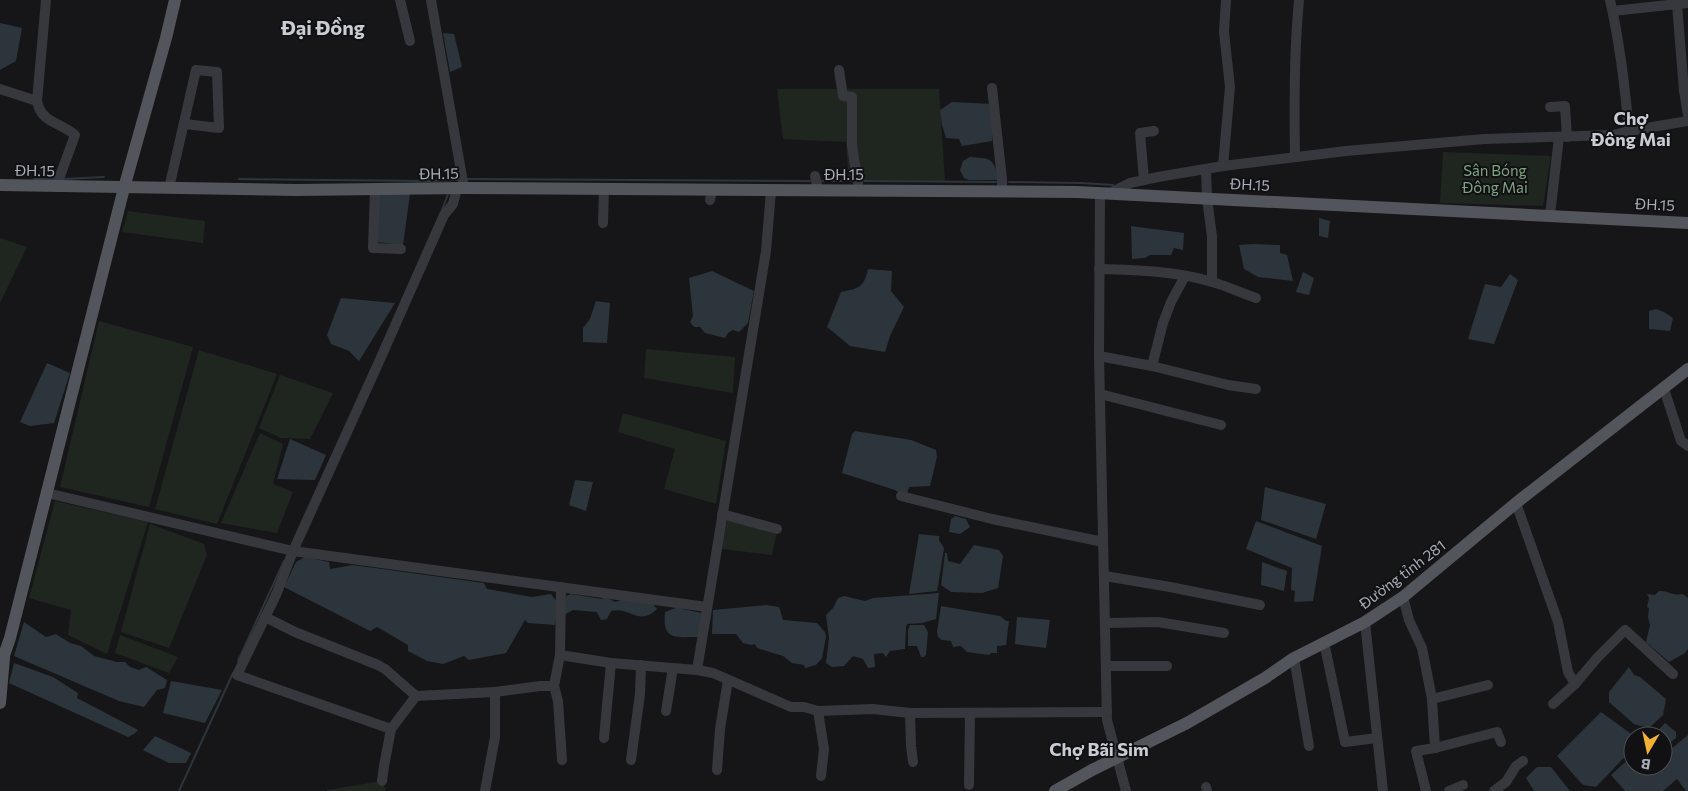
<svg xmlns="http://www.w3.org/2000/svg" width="1688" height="791" viewBox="0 0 1688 791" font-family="Commissioner,sans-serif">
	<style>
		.green { fill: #1e261f }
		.water { fill: #2c353c }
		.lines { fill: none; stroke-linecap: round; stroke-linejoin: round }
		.stream { stroke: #2c353c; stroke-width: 2 }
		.minor { stroke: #37383d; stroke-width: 10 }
		.major { stroke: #53555c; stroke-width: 12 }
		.labels { text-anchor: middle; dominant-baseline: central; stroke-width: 4; stroke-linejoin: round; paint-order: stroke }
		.street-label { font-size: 15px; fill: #a8adb8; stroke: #111113 }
		.park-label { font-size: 15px; fill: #7fa381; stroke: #111113 }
		.quarter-label { font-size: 18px; font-weight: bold; fill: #c9ccd4; stroke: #111113 }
		.district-label { font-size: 20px; font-weight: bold; fill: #c9ccd4; stroke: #111113 }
	</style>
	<rect width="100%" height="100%" fill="#161618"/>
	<g class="green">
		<polygon points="777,89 939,89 945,181 849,182 846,142 783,139"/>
		<polygon points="1443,152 1551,156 1543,206 1440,203"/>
		<polygon points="128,211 205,221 203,243 122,232"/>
		<polygon points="0,238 27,247 0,303"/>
		<polygon points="99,321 193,347 149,507 60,487"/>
		<polygon points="646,349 735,357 733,393 644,378"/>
		<polygon points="199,350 277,374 217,524 155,509"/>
		<polygon points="280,375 333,393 310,439 281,438 259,428"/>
		<polygon points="623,413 726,441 716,504 664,489 675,449 618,432"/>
		<polygon points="260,433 283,444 273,484 293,492 277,533 221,523"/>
		<polygon points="55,501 148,522 107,654 68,635 71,610 29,598"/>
		<polygon points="728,517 777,531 772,555 721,549"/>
		<polygon points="150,524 204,544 207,555 169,648 121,632"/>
		<polygon points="120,635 178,657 169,673 115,653"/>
		<polygon points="382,781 386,791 327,791 327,790"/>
	</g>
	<g class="water">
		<polygon points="0,23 22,28 16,61 0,70"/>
		<polygon points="443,33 454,34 462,67 450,72"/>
		<polygon points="952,102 992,104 992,141 962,146 959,139 946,138 942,125 940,110"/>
		<path d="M970,157C992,159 993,157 999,180H969L964,178L960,170L963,161Z"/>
		<polygon points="378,193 410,194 403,245 376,242"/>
		<polygon points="1319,218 1330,221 1328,238 1319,236"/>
		<polygon points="1131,226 1184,233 1183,250 1174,248 1171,255 1150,255 1145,258 1132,259"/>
		<polygon points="1253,244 1280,245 1280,253 1287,255 1293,281 1258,277 1244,269 1239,245"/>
		<path d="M868,269L892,271L891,291L904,307L890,336L885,352L850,346L827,327L841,292C859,288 864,288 868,269Z"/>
		<polygon points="712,271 754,291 748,323 739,332 733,330 728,333 725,338 705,333 700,327 694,327 690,322 693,316 689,278"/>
		<polygon points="1303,272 1314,278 1309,295 1296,292"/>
		<polygon points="1510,274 1518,280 1494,344 1468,339 1485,284 1501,287"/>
		<polygon points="341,298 395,303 359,361 349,351 331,344 327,335"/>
		<polygon points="596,301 610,303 607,343 583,342 583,328 590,319"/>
		<polygon points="1656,309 1664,312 1673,318 1670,331 1649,329 1649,311"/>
		<polygon points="47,363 70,373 54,423 30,426 20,422"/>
		<polygon points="855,431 911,440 936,450 937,457 930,486 909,487 907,494 903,495 895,490 842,473 852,434"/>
		<polygon points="290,439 326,455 315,480 277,479"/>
		<polygon points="575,480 593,482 586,511 569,505"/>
		<polygon points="1265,487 1326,504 1316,539 1261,520"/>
		<polygon points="955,516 966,519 970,527 960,534 949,532 951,519"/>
		<polygon points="1256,521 1322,546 1313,601 1294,602 1295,591 1291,590 1292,568 1246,549"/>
		<polygon points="919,534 939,536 939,540 944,548 938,586 937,591 909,594"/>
		<polygon points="974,545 999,550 1003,556 998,588 982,593 951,592 941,585 945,553 947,553 948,561 960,564"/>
		<polygon points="305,557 329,562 330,569 353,565 484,583 487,589 532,597 551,594 558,603 555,625 528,623 525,620 506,653 469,660 464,656 443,664 427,661 408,651 408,645 377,627 370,631 284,587 296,562"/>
		<polygon points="1262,562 1287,571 1284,591 1261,585"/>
		<path d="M1659,591C1667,590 1672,596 1683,594L1688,598V649L1685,653L1669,662L1646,642L1650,625L1648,617L1649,608L1647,607L1649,598L1647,594L1655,595Z"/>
		<polygon points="939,593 936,619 922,623 907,624 906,627 905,649 890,651 886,657 883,653 874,654 875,667 868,668 863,659 853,656 844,666 832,667 826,663 829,638 826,615 833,608 838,598 844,596 865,601 873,598"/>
		<path d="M571,594L602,599L604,596L615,602L622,600L651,602L657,609C639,627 630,606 611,611L607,619L601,620L597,612L573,610L564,615L566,596Z"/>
		<polygon points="766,605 779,607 783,620 817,623 825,632 826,637 822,658 816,665 805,668 804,665 792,663 783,656 757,648 755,644 751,645 743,643 736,634 712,634 713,610"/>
		<path d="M681,606L682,609L702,613L698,637C676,637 662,641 665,612Z"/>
		<polygon points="941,606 1000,616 1006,621 1009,621 1006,645 997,646 997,653 991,653 989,655 967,652 961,646 953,647 951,641 942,640 938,637 937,632"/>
		<polygon points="1017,617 1050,620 1046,648 1015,644"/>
		<polygon points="24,622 46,637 56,634 70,643 81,646 94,656 117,662 125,662 130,667 139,670 146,667 167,680 165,688 157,690 144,707 119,701 14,656"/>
		<polygon points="910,625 924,625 928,632 926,655 924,657 921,657 917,646 908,646 908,630"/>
		<polygon points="14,663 53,677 78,693 77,698 138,730 134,734 128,737 9,683"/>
		<polygon points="1629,667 1634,675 1640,677 1666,699 1663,715 1649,728 1634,724 1609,702 1609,692"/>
		<polygon points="171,681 222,690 205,723 163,713"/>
		<polygon points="1601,712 1634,736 1633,736 1633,748 1596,787 1583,785 1557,756"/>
		<polygon points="1665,723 1676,732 1676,738 1663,748 1663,736 1653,736"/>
		<polygon points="1688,735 1688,791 1686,791 1677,779 1663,791 1625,791 1611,775 1632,756 1633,766 1641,766 1643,775 1648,774 1655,766 1663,766 1663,756"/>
		<polygon points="155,736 191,753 186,763 169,763 143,750"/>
		<polygon points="1537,767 1551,767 1570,791 1534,791 1526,778"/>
	</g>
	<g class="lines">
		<g class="stream">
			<polyline points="34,179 54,179"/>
			<polyline points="64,179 104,177"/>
			<polyline points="239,179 428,181 458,180"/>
			<polyline points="465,179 810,181"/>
			<polyline points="822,181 852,181"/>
			<polyline points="864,181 996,182"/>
			<polyline points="1009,182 1081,183 1113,185"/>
			<polyline points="442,210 448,194"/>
			<polyline points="238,661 284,561"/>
			<polyline points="179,791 233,673"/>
		</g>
		<g class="minor">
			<path d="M46,0L37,101C41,123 60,122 75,135L56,187"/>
			<polyline points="400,0 410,41"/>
			<polyline points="431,0 464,188"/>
			<path d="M1610,0C1620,43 1625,87 1629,131"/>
			<polyline points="1677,4 1688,3"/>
			<polyline points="1613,11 1677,4 1684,91 1688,115"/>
			<polyline points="839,70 843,96 852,97 852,146 859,190"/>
			<polyline points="992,88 1002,179 1002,192"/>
			<polyline points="0,89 37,101"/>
			<polyline points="1550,107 1565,106 1567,137"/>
			<path d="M1295,157C1294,105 1294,52 1299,0"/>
			<polyline points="1223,166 1230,87 1224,32 1226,0"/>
			<polyline points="1206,170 1207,198 1212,237 1212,282"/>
			<polyline points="815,176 818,190"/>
			<polyline points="1144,180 1140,133 1154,131"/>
			<polyline points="169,188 196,70 217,72 219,128 185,124"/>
			<polyline points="375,190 373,248 401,249"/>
			<polyline points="1100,193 1099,356 1107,720 1126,791"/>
			<polyline points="1110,193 1130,183 1158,177 1223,166 1346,151 1484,139 1613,135 1629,131 1688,121"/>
			<polyline points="710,200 712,190"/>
			<polyline points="1550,215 1559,137"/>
			<polyline points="603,223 604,189"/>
			<path d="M1099,269C1136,270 1176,271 1212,282C1227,286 1241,293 1256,298"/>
			<polyline points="1099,356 1152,366 1228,385 1256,389"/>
			<polyline points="1152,366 1163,323 1171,302 1185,276"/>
			<polyline points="1664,389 1681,441 1688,446"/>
			<polyline points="1100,394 1221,425"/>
			<polyline points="47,493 293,551 707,607"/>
			<polyline points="901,496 992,519 1103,542"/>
			<polyline points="1516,503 1558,622 1568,672 1575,684 1553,704"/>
			<polyline points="722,514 777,529"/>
			<polyline points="1105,576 1170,587 1260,605"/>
			<polyline points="561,587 560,655 554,686 558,701 562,760"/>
			<polyline points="1403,597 1409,620 1422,648 1432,699 1435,748 1416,751 1426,791"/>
			<polyline points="265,617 295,632 378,665 385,669 416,696 495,692 540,686 554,686"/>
			<polyline points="1365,622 1383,791"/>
			<polyline points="1106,623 1158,622 1224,633"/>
			<polyline points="1324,642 1345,742 1377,738"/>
			<polyline points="560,655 611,663 697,670 713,673 791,707 804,707 818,711 873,709 910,713 1107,712"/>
			<polyline points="1294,658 1309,746"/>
			<polyline points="1106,666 1167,666"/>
			<polyline points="697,670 766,251 771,191"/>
			<polyline points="1575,684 1597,658 1625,630 1673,674"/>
			<polyline points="1432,699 1488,685"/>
			<polyline points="666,711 673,668"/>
			<polyline points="818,711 824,749 821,776"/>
			<polyline points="910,713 911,746 913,762"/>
			<polyline points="391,729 237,675 276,595 293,551 378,364 444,215 453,204 457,188"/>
			<polyline points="604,738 611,663"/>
			<polyline points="1435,748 1497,732 1501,742"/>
			<polyline points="631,760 640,694 641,665"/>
			<polyline points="717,770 720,729 728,680"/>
			<polyline points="382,781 384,766 391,729 416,696"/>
			<polyline points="969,785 970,713"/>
			<polyline points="1206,787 1207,791"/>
			<polyline points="485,791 495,737 495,692"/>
			<polyline points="1449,791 1463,785"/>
			<polyline points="1494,791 1506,782 1516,766 1523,761"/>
		</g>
		<g class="major">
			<polyline points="0,185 296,190 464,188 1077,192 1688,223"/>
			<polyline points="0,667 10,638 124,188 166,38 175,0"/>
			<polyline points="0,703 4,658"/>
			<polyline points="1055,791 1092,770 1187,723 1265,678 1294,658 1365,622 1403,597 1516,503 1688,369"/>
		</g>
	</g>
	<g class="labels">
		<g class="street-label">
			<text transform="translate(35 170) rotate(1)">ĐH.15</text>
			<text transform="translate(439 173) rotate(-1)">ĐH.15</text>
			<text x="844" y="174">ĐH.15</text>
			<text transform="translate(1250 184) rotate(3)">ĐH.15</text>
			<text transform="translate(1655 204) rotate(3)">ĐH.15</text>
			<text transform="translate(1402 574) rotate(-37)">Đường tỉnh 281</text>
		</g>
		<g class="park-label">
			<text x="1495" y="170">Sân Bóng<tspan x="1495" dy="17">Đông Mai</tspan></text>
		</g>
		<g class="quarter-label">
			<text x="1631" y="118">Chợ<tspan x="1631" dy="21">Đông Mai</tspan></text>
			<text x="1099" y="749">Chợ Bãi Sim</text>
		</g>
		<g class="district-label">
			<text x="323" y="27">Đại Đồng</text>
		</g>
	</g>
	<g transform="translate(1648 751) rotate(189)"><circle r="24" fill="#111113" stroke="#4d4f55"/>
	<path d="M0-4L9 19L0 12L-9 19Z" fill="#f2b134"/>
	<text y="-8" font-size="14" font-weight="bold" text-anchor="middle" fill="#a8adb8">B</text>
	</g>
</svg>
